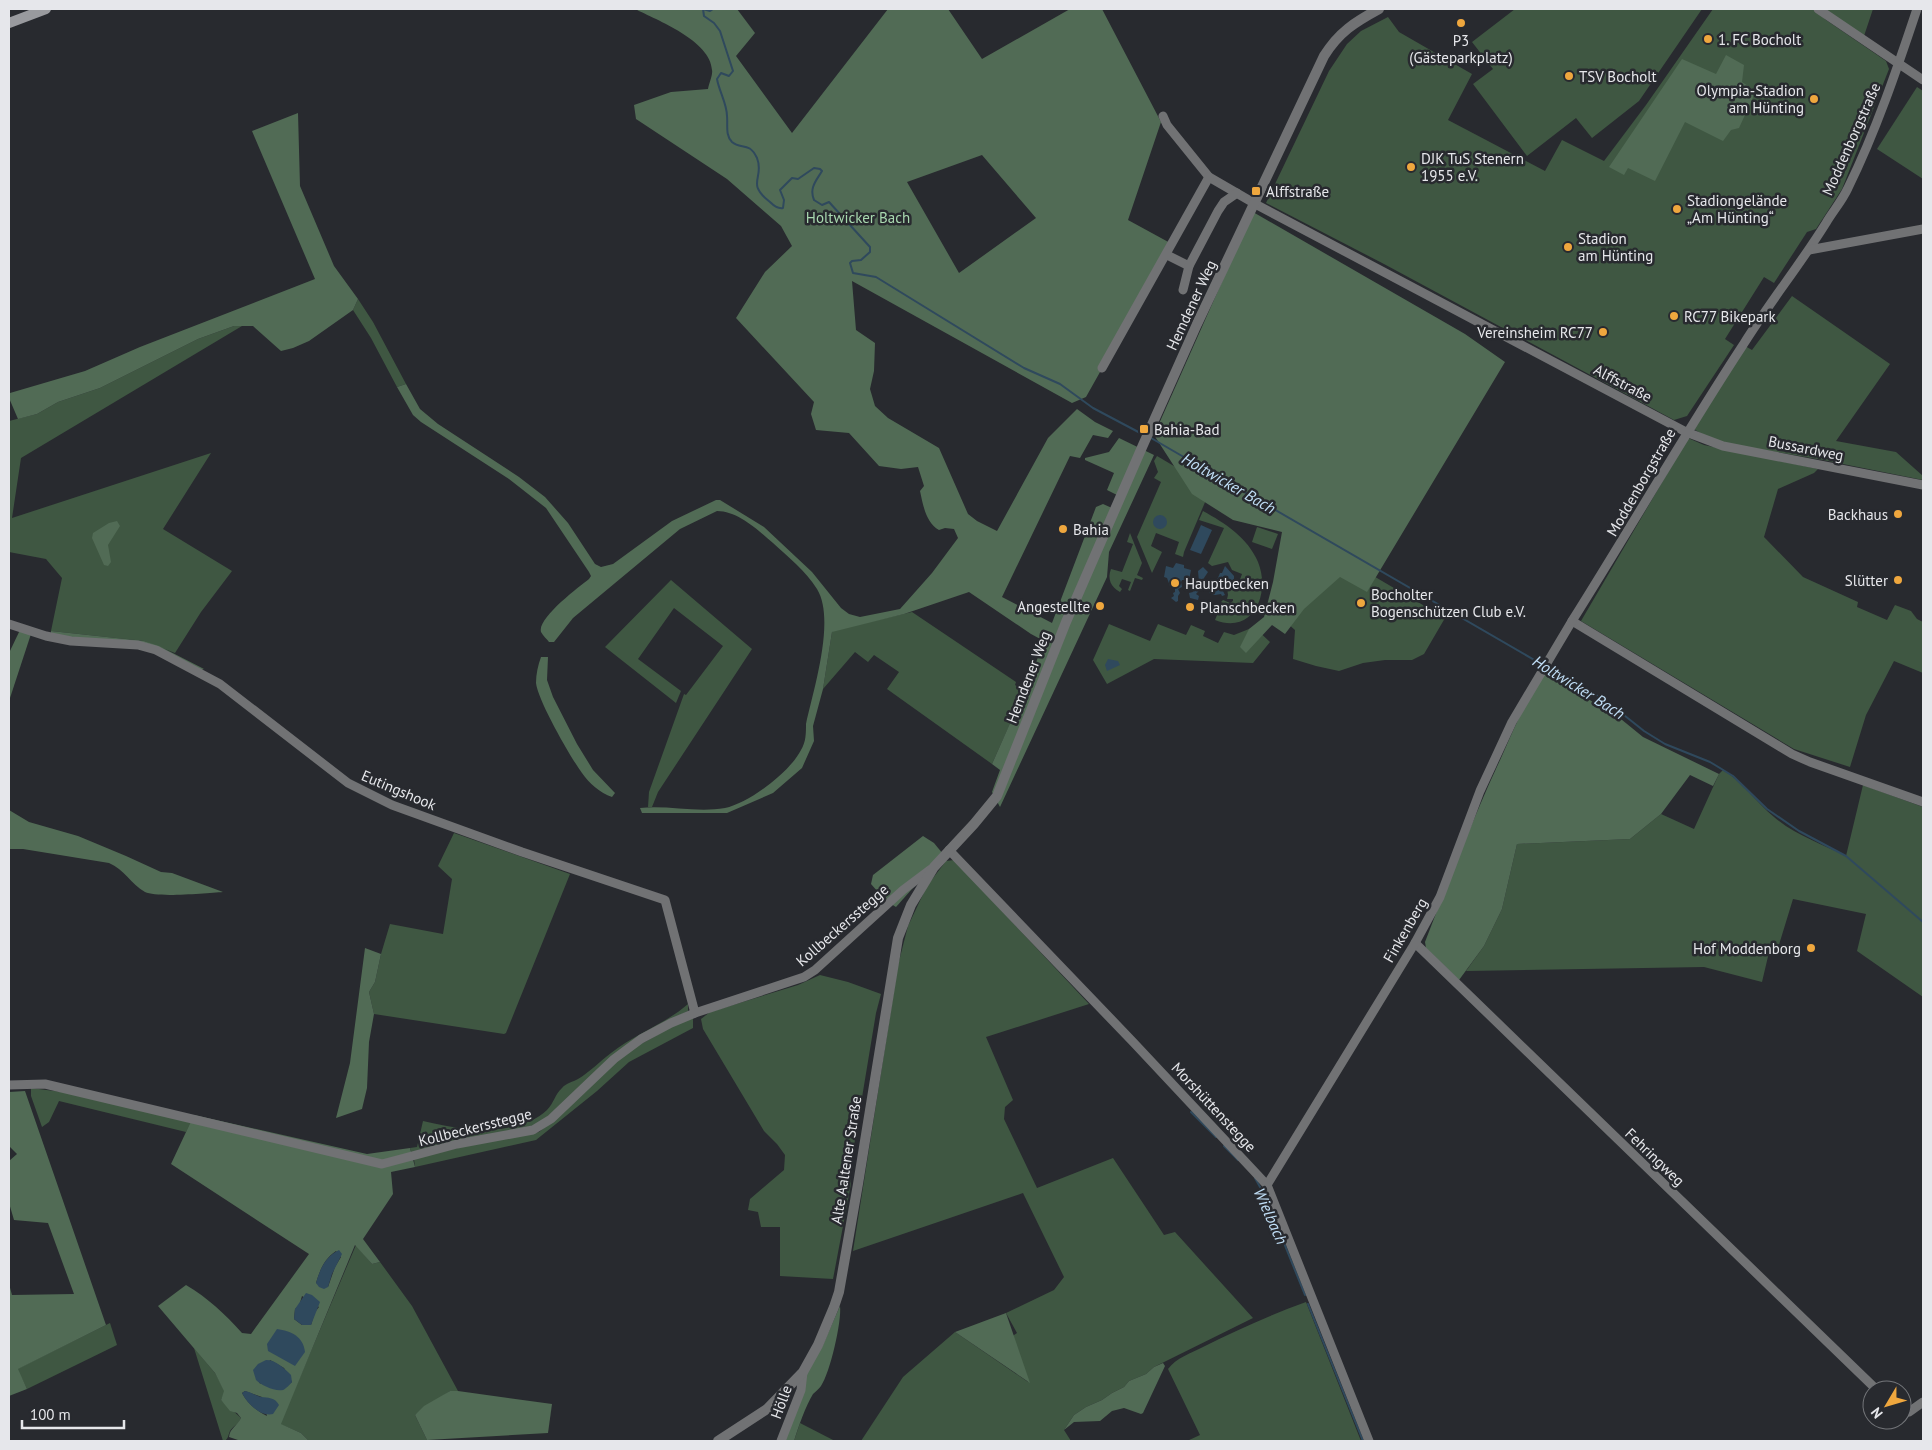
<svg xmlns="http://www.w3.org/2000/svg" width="1932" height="1450" viewBox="0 0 1932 1450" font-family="'PT Sans',sans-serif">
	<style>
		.green { fill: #3f5742 }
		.forest { fill: #516b55; fill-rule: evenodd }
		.water { fill: #2f495d }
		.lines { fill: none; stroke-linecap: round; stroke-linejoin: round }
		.stream { stroke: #2f495d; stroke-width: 2 }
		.minor { stroke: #717274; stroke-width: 9 }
		.tertiary { stroke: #717274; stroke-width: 10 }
		.secondary { stroke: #999a9e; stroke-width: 10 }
		.poi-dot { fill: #efa73e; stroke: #282a2f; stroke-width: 2 }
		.labels { text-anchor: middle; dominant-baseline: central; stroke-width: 5; stroke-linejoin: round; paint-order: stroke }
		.poi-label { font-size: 15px; fill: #e6e7eb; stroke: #282a2f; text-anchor: start }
		.street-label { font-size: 15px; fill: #e6e7eb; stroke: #282a2f }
		.park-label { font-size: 15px; fill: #a8d8af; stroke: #282a2f }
		.water-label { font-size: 16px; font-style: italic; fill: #c0def6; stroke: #282a2f }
	</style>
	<rect width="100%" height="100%" fill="#282a2f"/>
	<g class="green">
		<polygon points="1515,9 1702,9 1639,101 1592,138 1576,118 1527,156 1473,84 1493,69 1472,42"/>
		<polygon points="1713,9 1814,9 1826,20 1886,61 1889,69 1842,189 1816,229 1807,232 1774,283 1764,277 1725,339 1734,345 1687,416 1674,420 1384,264 1266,203 1329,71 1347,44 1361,31 1388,17 1399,32 1472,74 1448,120 1545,171 1562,140 1604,161 1646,105"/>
		<polygon points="1824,9 1873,9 1864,36"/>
		<polygon points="1917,87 1923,91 1923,179 1877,149"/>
		<polygon points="1792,296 1890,364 1836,441 1896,452 1923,476 1923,480 1823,460 1723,443 1710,439 1692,428 1745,346 1752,350"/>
		<polygon points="358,299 373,322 406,384 397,387 371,338 353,310"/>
		<polygon points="234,326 242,326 21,458 12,518 211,453 163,529 232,571 201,612 175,653 144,641 51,631 62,578 46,559 9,552 9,421 37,414 58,402 100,388 198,339"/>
		<polygon points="1688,438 1704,445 1818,469 1814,473 1778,489 1764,537 1803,577 1858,602 1857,607 1887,620 1895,605 1911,611 1917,619 1923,622 1923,673 1894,661 1866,715 1850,767 1794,749 1581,621"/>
		<polygon points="1157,456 1211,488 1184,552 1183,557 1175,554 1179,542 1156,533 1151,546 1162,552 1152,573 1137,537 1161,482 1154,478 1158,472 1154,461"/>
		<path d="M1203,511C1225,523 1248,538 1258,562C1271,594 1253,635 1215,620L1222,603L1221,602L1223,600L1230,603L1233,601V599H1227L1228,595L1227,588L1236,591L1242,574L1232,570L1228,562L1212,566L1208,563L1224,528L1199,520Z"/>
		<polygon points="1257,527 1278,534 1272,549 1252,542"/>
		<path d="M1130,533L1142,563L1137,575L1143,578L1142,580L1135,578L1130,591L1128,590L1131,582L1122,579L1119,586L1122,589L1120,592C1111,587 1107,579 1111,569L1122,572L1133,544L1127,542Z"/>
		<polygon points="1348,561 1445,618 1424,654 1412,660 1385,660 1363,663 1339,671 1316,666 1293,659 1295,630 1287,623"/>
		<polygon points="671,580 752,649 658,792 652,807 648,807 649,792 684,694 686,695 723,646 674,608 638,659 681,691 676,703 605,647"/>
		<polygon points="912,612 1016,682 1015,685 1018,687 1020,684 1027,686 992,764 887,689 899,672 874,655 868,662 855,652 823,689 832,632 834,630"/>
		<polygon points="1109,624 1150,641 1158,624 1186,635 1191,625 1205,631 1203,636 1218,643 1224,632 1234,635 1254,627 1270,642 1253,663 1154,659 1107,684 1093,660"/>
		<path d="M1723,770C1743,782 1756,802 1774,817C1795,835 1822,844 1846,856L1863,785L1923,807V997L1857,951L1866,914L1793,899L1778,948H1770L1762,982L1704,967L1466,971L1484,946L1502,909L1517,844L1630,839L1661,814L1694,829L1719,774Z"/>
		<polygon points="454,833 570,874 506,1033 504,1034 374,1014 369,992 375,982 381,954 390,924 443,934 452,879 438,866"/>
		<polygon points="954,860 1089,1004 986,1037 1013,1100 1005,1107 1004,1119 1037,1188 1113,1158 1164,1235 1175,1232 1253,1318 1154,1367 1146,1374 1129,1381 1124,1387 1112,1393 1102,1400 1086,1407 1074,1415 1064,1430 1071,1441 861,1441 903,1377 955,1332 1028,1382 1004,1342 1017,1333 1006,1313 1054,1290 1064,1277 1023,1193 853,1251 898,965 908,926 927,886 946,861"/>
		<polygon points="820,975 848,982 881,994 876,1013 850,1170 851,1184 833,1279 780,1276 780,1227 761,1227 758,1212 748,1210 750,1199 784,1170 785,1155 777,1144 764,1131 703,1029 701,1019 710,1012 798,985"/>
		<path d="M688,1004V1011L662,1024L536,1126L412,1154L410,1148L417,1147L423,1121C438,1124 453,1128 468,1129C492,1132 529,1128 547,1110C554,1103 555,1094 562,1088C566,1083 573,1082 578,1079C590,1072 600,1061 611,1053C635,1034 665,1024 688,1004Z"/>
		<polygon points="693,1018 693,1028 629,1062 597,1091 536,1140 415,1167 414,1159 457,1148 539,1132 553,1121 607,1069 637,1045 645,1042 683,1020"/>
		<polygon points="31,1088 70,1093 191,1122 186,1132 59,1101 49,1122 42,1127 31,1096"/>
		<polygon points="356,1245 372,1264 380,1262 412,1306 458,1391 450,1391 415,1415 427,1440 416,1441 309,1441 301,1433 280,1424"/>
		<path d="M1306,1302L1361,1441H1187L1200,1435L1168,1369C1176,1358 1191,1353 1203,1347C1237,1330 1270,1315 1306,1302Z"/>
		<polygon points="110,1323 117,1345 27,1389 17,1369"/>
		<path d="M194,1348L215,1373L225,1391L221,1400L241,1418C239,1424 233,1426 230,1431C228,1435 229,1437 225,1441H223Z"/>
		<polygon points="800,1423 835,1441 794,1441"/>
	</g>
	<g class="forest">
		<path d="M635,9H737L755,33L736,56L792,133L888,9H948L982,59L1070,9H1102L1161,122L1128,220L1172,244L1086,397L1072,403L852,281L856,330L875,343L874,371L870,389L875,406L888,418L939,448L968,514L977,521L997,531L1048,438L1077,409L1095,422L1113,431L1108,438L1093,435L1080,458L1070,456L1002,597L1052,623L1096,507L1103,504L1112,508L1117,495L1107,490L1114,473L1085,460V458L1109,452L1119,438L1154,455L1109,552L1107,577L1000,807L992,792L1000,770L992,764L1031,676L1044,641L1031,634L969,592L904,614L832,632L823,689L813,726L814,741L802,768L773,793L727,813H642L640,808C668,805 697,813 725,808C749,803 790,772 801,750C806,742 806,733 806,724C813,691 836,620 817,589C806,571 788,557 773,543C758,530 738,511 717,511L680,529L573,618L554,642H549C547,639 543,636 541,632C537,618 579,587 589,579L591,576L589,572L546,508L509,479L421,422L413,415L397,387L406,384L420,409L438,424L519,477L545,497L568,523L595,564L601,567L613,564L672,521L716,500H720L764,527L812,572L841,608L849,614L860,617L900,609L932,573L958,538L954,529L945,528L939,530C926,523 923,505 920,491L924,486L918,467L901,469L879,466L849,433L816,430L811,414L814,402L736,318L765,272L792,246L781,226L727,179L636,119L634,105L671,92L708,89C709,83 713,75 712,70C711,41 657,20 635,9ZM982,155L1036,218L959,273L907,182Z"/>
		<polygon points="1726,55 1744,65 1742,82 1756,91 1739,128 1731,130 1723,141 1685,122 1655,181 1628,168 1624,175 1609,167 1682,59 1716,74"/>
		<polygon points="298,113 300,186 334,266 358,299 353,310 309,341 293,348 281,351 253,326 234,326 198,339 100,388 58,402 37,414 18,419 9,398 10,393 85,371 140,347 315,279 252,131"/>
		<polygon points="1253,212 1465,334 1505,362 1367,592 1340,577 1304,609 1285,634 1272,625 1246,653 1240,647 1249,629 1264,617 1273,582 1282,532 1233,520 1192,494 1154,435"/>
		<polygon points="117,521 120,526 108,545 111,562 108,566 104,565 92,538 93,533 109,523"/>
		<polygon points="20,630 31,634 9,701 9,653"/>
		<polygon points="51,631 144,641 159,646 204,669 201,670 174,655 51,634"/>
		<path d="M541,657H548L547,680L553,697L577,744L593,770L615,793L612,797C600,793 589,783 582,773C571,758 538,701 536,683C536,674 538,665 541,657Z"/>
		<path d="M1544,674L1616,715L1643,737L1719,774L1713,786L1690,775L1661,814L1630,839L1517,844L1502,909L1484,946L1459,980L1426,948L1425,942C1449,880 1473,818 1501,758C1514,729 1526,699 1544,674Z"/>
		<path d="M9,810L29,822L78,836L126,856L161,872L172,873L223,892C207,893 157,898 145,892C131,884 124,869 109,863L23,849H9Z"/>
		<polygon points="923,836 934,843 943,854 896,907 886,901 871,884 873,875"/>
		<polygon points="365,948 381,954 375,982 369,992 374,1014 369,1042 367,1088 362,1109 336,1118 350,1063"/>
		<polygon points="25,1091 106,1325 18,1369 27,1389 9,1396 9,1284 12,1295 74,1294 48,1223 14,1220 9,1203 9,1161 17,1154 9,1146 9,1092"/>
		<path d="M194,1115L367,1154L410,1148L415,1167L391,1172L393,1194L363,1239L380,1262L372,1264L355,1245L281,1424L301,1433L309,1441H241L229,1437C230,1428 237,1426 241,1418L237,1413L230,1411L221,1400L224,1391L215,1373L158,1306L186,1285C208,1298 225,1314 242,1333L251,1334L309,1254L171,1164ZM336,1251L341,1257L335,1267L328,1287L316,1283C320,1270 324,1259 336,1251ZM302,1296L319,1307L315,1312L311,1325H302L294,1319L295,1309L299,1306ZM270,1360L284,1368L292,1382L282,1390L259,1383ZM245,1391L262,1397L267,1416C257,1411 247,1403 242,1393Z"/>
		<path d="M840,1306C842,1321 830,1373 821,1386C819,1389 816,1391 813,1394C806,1405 798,1428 794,1441H784L806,1372L822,1347Z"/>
		<polygon points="1006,1313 1030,1383 955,1332"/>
		<polygon points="1163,1363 1165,1366 1143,1413 1141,1414 1124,1408 1112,1411 1100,1421 1074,1422 1064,1430 1074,1415 1086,1407 1102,1400 1112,1393 1124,1387 1129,1381 1146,1374 1154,1367"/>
		<polygon points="450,1391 458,1391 552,1404 548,1433 427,1440 415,1415 424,1406"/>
	</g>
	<g class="water">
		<circle cx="1160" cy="522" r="7"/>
		<polygon points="1201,525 1212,530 1201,554 1190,550"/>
		<polygon points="1176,563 1184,565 1184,568 1191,570 1189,580 1182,580 1181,582 1182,587 1178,589 1180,593 1178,596 1178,601 1176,602 1171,598 1174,596 1173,593 1175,592 1175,587 1170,586 1167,578 1164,577 1166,566 1173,568"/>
		<polygon points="1225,566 1234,576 1234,587 1221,582 1220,585 1225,595 1222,596 1221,594 1215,595 1209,593 1210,591 1205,589 1206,587 1214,590 1215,587 1212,586 1214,582 1218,583 1219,581 1217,580 1220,573 1222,573"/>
		<polygon points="1203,567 1208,572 1204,578 1204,585 1196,594 1199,596 1198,600 1190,598 1189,593 1193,592 1192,587 1197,581 1199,582 1198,571"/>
		<polygon points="1108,659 1118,661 1120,665 1107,671 1105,665"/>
		<path d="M339,1250L342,1254L332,1274L328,1287L324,1289L319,1287L316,1283C320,1269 325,1257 339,1250Z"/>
		<polygon points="306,1293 312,1295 320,1302 311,1325 302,1325 294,1319 295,1309"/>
		<path d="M277,1329C291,1331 303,1336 305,1352L295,1366L268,1351L267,1344Z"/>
		<path d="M266,1360C276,1360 284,1368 291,1375L292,1382C290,1384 286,1389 283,1390C275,1392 261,1385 256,1380L253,1370L258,1364Z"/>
		<path d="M245,1391C251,1392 256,1396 261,1397C268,1398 275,1397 279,1405L273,1414C260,1417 247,1403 242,1393Z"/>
	</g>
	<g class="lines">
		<g class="stream">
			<path d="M713,9L710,11L703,9L704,16L714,23L720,31L733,71L729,76L721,73L717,79C719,91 727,104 727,116C728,125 725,135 732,142C741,150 749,141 757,158C765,178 745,183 770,202C774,206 778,209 783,208L784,200L780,190L792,178L798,179L814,168L820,169L822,171C816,181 809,188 814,200L822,205L829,202L870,247V252L861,260L852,261L850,263L853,273L876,277L1024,368L1060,384L1093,408L1144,435"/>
			<polyline points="1151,438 1543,665"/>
			<polyline points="1547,667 1605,700 1644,731 1665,744 1710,762 1733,776 1767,809 1799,831 1846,856 1923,922"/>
			<polyline points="1191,1112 1216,1137"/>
			<polyline points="1224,1146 1238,1160"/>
			<polyline points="1255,1178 1265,1196 1305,1295"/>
			<polyline points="1308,1304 1363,1441"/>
		</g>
		<g class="minor">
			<polyline points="1818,9 1923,80"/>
			<path d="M1917,9C1897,69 1876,131 1848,188C1842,201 1833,211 1826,223C1800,265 1769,303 1743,345C1684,435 1630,529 1572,621L1792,754L1810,762L1923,802"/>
			<polyline points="1163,116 1167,125 1209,177 1259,206 1686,432 1723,446 1923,485"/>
			<polyline points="1809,250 1923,229"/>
			<polyline points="1167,255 1189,266"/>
			<polyline points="1183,290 1189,266 1218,211 1224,202 1237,193"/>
			<polyline points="1102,368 1209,177"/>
			<polyline points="9,624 46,636 71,641 138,645 156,650 220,684 348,783 392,805 522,852 665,900 695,1013"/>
			<polyline points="949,850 1134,1043 1267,1185 1369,1441"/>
			<polyline points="1415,943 1877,1390"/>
			<polyline points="9,1085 45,1084 382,1164 457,1144 533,1130 551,1119 614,1059 641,1039 671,1023 695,1013 804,977 815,970 903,890 931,869"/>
			<polyline points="1267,1185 1415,943 1440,897 1480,791 1512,722 1572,621"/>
			<polyline points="1902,1413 1909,1412 1923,1402"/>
			<polyline points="781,1441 801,1390 803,1372"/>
		</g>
		<path class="tertiary" d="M718,1441L767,1409L803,1372L818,1345L834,1307L839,1292L858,1184L898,938L911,905L934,867L974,824L997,796L1066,622L1143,445L1197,324L1324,56C1339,32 1355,22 1379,9"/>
		<polyline class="secondary" points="9,23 46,9"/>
	</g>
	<g class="poi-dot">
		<circle cx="1461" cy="23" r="5"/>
		<circle cx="1708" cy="39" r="5"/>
		<circle cx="1569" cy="76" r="5"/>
		<circle cx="1814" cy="99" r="5"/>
		<circle cx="1411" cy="167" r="5"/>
		<rect x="1251" y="186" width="10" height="10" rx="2.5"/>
		<circle cx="1677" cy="209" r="5"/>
		<circle cx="1568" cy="247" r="5"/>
		<circle cx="1674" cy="316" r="5"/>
		<circle cx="1603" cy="332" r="5"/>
		<rect x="1139" y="424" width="10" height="10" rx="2.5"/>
		<circle cx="1898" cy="514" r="5"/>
		<circle cx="1063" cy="529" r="5"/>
		<circle cx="1898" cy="580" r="5"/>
		<circle cx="1175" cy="583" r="5"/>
		<circle cx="1361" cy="603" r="5"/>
		<circle cx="1100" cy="606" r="5"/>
		<circle cx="1190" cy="607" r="5"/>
		<circle cx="1811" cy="948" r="5"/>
	</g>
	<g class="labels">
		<g class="poi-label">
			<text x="1718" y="39">1. FC Bocholt</text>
			<text x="1461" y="40" text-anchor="middle">P3<tspan x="1461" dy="17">(Gästeparkplatz)</tspan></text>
			<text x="1579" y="76">TSV Bocholt</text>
			<text x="1804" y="90" text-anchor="end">Olympia-Stadion<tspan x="1804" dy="17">am Hünting</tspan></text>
			<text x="1421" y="158">DJK TuS Stenern<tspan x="1421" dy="17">1955 e.V.</tspan></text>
			<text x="1266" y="191">Alffstraße</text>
			<text x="1687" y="200">Stadiongelände<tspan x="1687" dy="17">„Am Hünting“</tspan></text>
			<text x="1578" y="238">Stadion<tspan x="1578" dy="17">am Hünting</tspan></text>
			<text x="1684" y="316">RC77 Bikepark</text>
			<text x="1593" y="332" text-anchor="end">Vereinsheim RC77</text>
			<text x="1154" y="429">Bahia-Bad</text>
			<text x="1888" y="514" text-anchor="end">Backhaus</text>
			<text x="1073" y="529">Bahia</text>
			<text x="1888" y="580" text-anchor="end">Slütter</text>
			<text x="1185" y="583">Hauptbecken</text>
			<text x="1371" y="594">Bocholter<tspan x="1371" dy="17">Bogenschützen Club e.V.</tspan></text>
			<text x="1090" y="606" text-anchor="end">Angestellte</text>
			<text x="1200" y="607">Planschbecken</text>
			<text x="1801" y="948" text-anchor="end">Hof Moddenborg</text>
		</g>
		<g class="street-label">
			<text transform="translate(1851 139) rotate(-66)">Moddenborgstraße</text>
			<text transform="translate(1191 305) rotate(-65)">Hemdener Weg</text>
			<text transform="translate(1623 383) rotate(28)">Alffstraße</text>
			<text transform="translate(1806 448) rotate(11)">Bussardweg</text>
			<text transform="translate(1641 482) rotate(-60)">Moddenborgstraße</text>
			<text transform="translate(1028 677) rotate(-69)">Hemdener Weg</text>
			<text transform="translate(399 790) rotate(23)">Eutingshook</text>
			<text transform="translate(842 925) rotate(-41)">Kollbeckersstegge</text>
			<text transform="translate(1405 930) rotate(-60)">Finkenberg</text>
			<text transform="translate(1214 1107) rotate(47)">Morshüttenstegge</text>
			<text transform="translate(475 1127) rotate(-14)">Kollbeckersstegge</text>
			<text transform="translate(1655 1157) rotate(44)">Fehringweg</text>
			<text transform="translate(846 1160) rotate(-81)">Alte Aaltener Straße</text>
			<text transform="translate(781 1402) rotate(-70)">Hölle</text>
		</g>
		<g class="park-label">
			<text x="858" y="217">Holtwicker Bach</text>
		</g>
		<g class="water-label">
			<text transform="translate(1229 483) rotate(30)">Holtwicker Bach</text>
			<text transform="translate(1579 687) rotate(32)">Holtwicker Bach</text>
			<text transform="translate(1271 1216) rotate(66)">Wielbach</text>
		</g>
	</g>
	<rect width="1932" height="1450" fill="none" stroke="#e6e7eb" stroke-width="20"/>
	<g transform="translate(1887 1405) rotate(232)"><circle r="24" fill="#282a2f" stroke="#74767a"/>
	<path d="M0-4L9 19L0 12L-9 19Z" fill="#efa73e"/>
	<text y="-8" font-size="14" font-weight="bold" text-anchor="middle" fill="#e6e7eb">N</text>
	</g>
	<path d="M22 1420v8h102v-8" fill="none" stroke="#e6e7eb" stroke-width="2.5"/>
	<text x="30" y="1420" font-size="15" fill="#e6e7eb" stroke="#282a2f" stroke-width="4" paint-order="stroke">100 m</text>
</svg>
